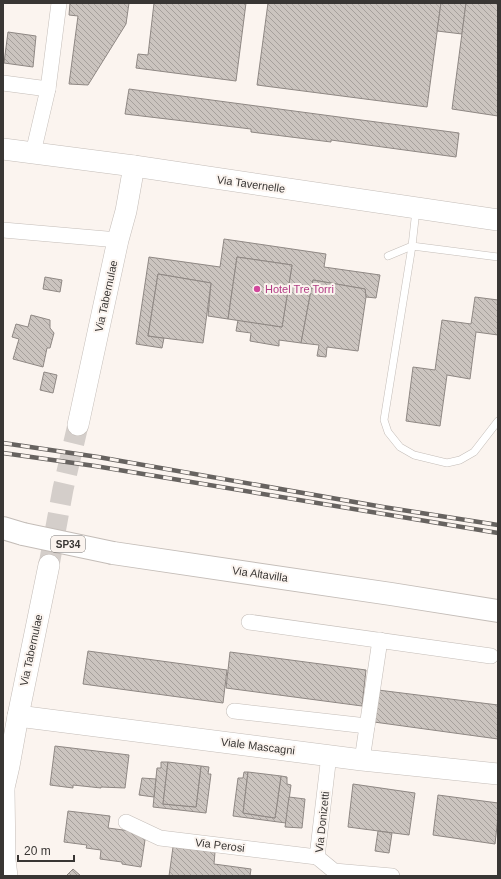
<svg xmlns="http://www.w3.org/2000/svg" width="501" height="879" viewBox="0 0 501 879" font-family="Arial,sans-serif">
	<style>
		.building { fill: url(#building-back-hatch); stroke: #8f8884 }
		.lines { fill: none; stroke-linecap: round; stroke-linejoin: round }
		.secondary-tunnel { stroke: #d4ceca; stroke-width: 21; stroke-dasharray: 21 10; stroke-linecap: butt }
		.lane-casing { stroke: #c4bdb8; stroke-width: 8 }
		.street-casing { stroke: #c4bdb8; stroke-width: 16 }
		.secondary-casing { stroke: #c4bdb8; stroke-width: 22 }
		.primary-casing { stroke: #c4bdb8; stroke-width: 24 }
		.lane { stroke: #fff; stroke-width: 7 }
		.street { stroke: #fff; stroke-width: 15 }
		.secondary { stroke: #fff; stroke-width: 21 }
		.primary { stroke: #fff; stroke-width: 22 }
		.rail-casing { stroke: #676360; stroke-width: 4.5 }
		.rail { stroke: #fbf4ef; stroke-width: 3; stroke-dasharray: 9; stroke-linecap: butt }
		.primary-bridge-casing { stroke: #c4bdb8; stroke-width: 24; stroke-linecap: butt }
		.primary-bridge { stroke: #fff; stroke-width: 22 }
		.hotel-dot { fill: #d1479c; stroke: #fbf4ef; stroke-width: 1.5 }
		.labels { text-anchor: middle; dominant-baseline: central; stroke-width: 4; stroke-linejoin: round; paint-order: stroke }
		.shield { fill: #fbf4ef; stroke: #736f6c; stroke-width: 1 }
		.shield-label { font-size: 10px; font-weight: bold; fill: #393634 }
		.street-label { font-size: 11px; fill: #393634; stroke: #fbf4ef }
		.hotel-label { font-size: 11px; fill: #b23c85; stroke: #fbf4ef; text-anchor: start }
	</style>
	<defs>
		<pattern id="building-back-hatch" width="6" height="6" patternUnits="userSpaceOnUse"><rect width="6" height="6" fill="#cbc4bf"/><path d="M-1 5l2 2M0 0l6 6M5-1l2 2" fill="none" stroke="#a6a09c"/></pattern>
	</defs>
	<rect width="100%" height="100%" fill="#fbf4ef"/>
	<g class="building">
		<polygon points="70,3 129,3 126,24 88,85 69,84 78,16 69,15"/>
		<polygon points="154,3 246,3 236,81 136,68 138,54 148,55"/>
		<polygon points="268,3 441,3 427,107 257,85"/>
		<polygon points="441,3 466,3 462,34 437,31"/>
		<polygon points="466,3 498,3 498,116 452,109"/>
		<polygon points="8,32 36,36 33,67 4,63"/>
		<polygon points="129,89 459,133 456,157 331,140 331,142 251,132 251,129 125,114"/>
		<polygon points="224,239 326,254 324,267 380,275 376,298 366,297 365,289 313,280 301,343 279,340 279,346 250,341 251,333 236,331 238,320 282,327 292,265 237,257 228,319 208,316 211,283 158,274 148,336 164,338 162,348 136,344 149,257 220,267"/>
		<polygon points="237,257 292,265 282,327 228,319"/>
		<polygon points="158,274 211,283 203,343 148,336"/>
		<polygon points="45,277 62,280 60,292 43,289"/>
		<polygon points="313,280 365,289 366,297 358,351 327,347 326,357 317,356 319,345 301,343"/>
		<polygon points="475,297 498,300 498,335 476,332 470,379 447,375 440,426 406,421 413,367 435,370 442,320 471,324"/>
		<polygon points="31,315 50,320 50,328 54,333 50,348 47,348 43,367 13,359 19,339 12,337 16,324 28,327"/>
		<polygon points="44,372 57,375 53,393 40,390"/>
		<polygon points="88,651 227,670 223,703 83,684"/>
		<polygon points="230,652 366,670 362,706 226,688"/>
		<polygon points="378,690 498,705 498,739 374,722"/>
		<polygon points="55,746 129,755 125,788 101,787 101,788 73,785 73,788 50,785"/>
		<polygon points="161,762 168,762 163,804 196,807 201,766 209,767 208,774 211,774 206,813 153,807 157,768 161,768"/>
		<polygon points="168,762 201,766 196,807 163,804"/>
		<polygon points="244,772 248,772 243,813 275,818 281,776 287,777 287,784 291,785 286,823 233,816 238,778 243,778"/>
		<polygon points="248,772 281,776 275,818 243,813"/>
		<polygon points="142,778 156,779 154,797 139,795"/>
		<polygon points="353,784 415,793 409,835 348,827"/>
		<polygon points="438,795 498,803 498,817 495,844 433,835"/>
		<polygon points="289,797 305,799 302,828 285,827"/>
		<polygon points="68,811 110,816 108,828 146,833 141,867 122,864 122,862 100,859 101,850 86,848 87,845 64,842"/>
		<polygon points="378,831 392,833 389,853 375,851"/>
		<polygon points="173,847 215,852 214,864 251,869 250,876 169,876"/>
		<polygon points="73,869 81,876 66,876"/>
	</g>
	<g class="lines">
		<polyline class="secondary-tunnel" points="49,565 63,489 78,425"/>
		<defs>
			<g id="lane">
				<polyline points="416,210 412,246 498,257"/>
				<polyline points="412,246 384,420 388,432 400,447 414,455 447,463 460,460 474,452 498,421"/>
				<polyline points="388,256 412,246"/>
			</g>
			<g id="street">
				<polyline points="3,83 48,89"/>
				<polyline points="33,153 48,89 59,3"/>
				<polyline points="3,230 118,240"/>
				<polyline points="249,622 491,656"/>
				<polyline points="234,711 367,726"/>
				<polyline points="329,755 317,857 334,871 392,876"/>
				<polyline points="362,760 380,640"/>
				<polyline points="126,822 160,838 317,857"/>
			</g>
			<g id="secondary">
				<polyline points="3,149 134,166 498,220"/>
				<polyline points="78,425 118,240 126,211 134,166"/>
				<polyline points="18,716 362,760 498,774"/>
				<polyline points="4,790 5,860 7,876"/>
				<polyline points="3,792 9,766 18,716 49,565"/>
			</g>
			<g id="primary">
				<polyline points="3,528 23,534"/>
				<polyline points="113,553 391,594 498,611"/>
			</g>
		</defs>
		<use href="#lane" class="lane-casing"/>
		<use href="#street" class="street-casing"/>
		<use href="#secondary" class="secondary-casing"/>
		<use href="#primary" class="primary-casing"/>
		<use href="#lane" class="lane"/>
		<use href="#street" class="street"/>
		<use href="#secondary" class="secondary"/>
		<use href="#primary" class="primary"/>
		<defs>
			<g id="rail">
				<polyline points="3,443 98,457 383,507 498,525"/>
				<polyline points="3,453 95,466 498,533"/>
			</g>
		</defs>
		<use href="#rail" class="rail-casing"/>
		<use href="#rail" class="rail"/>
		<defs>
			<polyline id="primary-bridge" points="23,534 113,553"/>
		</defs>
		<use href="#primary-bridge" class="primary-bridge-casing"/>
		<use href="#primary-bridge" class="primary-bridge"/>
	</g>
	<circle class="hotel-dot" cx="257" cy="289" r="4"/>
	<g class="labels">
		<rect class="shield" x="51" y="536" width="34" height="16" rx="3"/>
		<g class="shield-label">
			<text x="68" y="544">SP34</text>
		</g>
		<g class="street-label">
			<text transform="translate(251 184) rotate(8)">Via Tavernelle</text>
			<text transform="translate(106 296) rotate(-78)">Via Tabernulae</text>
			<text transform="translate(260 574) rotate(8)">Via Altavilla</text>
			<text transform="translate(31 650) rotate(-78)">Via Tabernulae</text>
			<text transform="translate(258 746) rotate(7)">Viale Mascagni</text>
			<text transform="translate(322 822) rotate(-84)">Via Donizetti</text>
			<text transform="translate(220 845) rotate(7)">Via Perosi</text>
		</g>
		<g class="hotel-label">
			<text x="265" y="289">Hotel Tre Torri</text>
		</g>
	</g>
	<rect width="501" height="879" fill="none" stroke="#393634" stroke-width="8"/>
	<path d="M18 855v6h56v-6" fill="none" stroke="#393634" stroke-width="2"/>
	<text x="24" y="855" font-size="12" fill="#393634" stroke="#fbf4ef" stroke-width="3" paint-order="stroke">20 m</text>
</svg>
